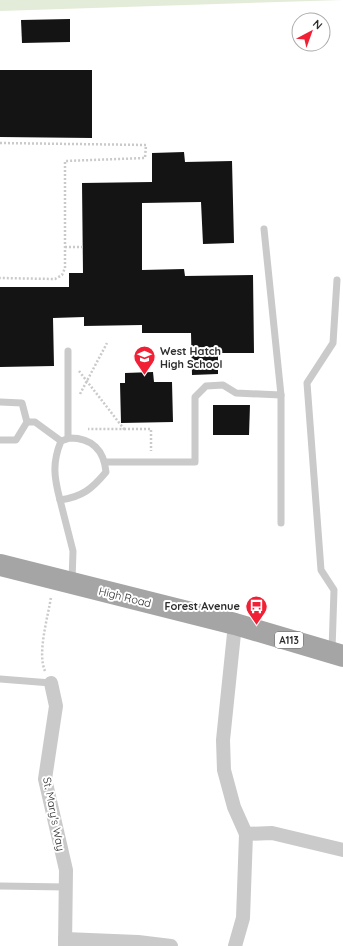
<svg xmlns="http://www.w3.org/2000/svg" width="343" height="946" viewBox="0 0 343 946" font-family="Quicksand,sans-serif">
	<style>
		.green { fill: #e3ecd9 }
		.building { fill: #141414 }
		.lines { fill: none; stroke-linecap: round; stroke-linejoin: round }
		.path { stroke: #cacaca; stroke-width: 2.5; stroke-dasharray: 2 2; stroke-linecap: butt }
		.service { stroke: #cacaca; stroke-width: 7 }
		.minor { stroke: #cacaca; stroke-width: 14 }
		.primary { stroke: #a5a5a5; stroke-width: 22 }
		.labels { text-anchor: middle; dominant-baseline: central; stroke-width: 4; stroke-linejoin: round; paint-order: stroke }
		.shield { fill: #fff; stroke: #6c6c6c; stroke-width: 1 }
		.shield-label { font-size: 10px; font-weight: bold; fill: #2d2d2d }
		.poi-label { font-size: 11px; font-weight: bold; fill: #2d2d2d; stroke: #fff; text-anchor: start }
		.street-label { font-size: 11px; fill: #2d2d2d; stroke: #fff }
	</style>
	<rect width="100%" height="100%" fill="#fff"/>
	<polygon class="green" points="0,0 343,0 0,11"/>
	<g class="building">
		<polygon points="70,19 70,42 22,43 21,20"/>
		<polygon points="0,70 92,70 92,138 0,137"/>
		<polygon points="184,152 185,162 232,161 234,243 203,244 201,202 142,203 142,270 184,269 185,276 253,275 254,353 218,353 218,374 192,375 191,333 142,333 142,325 84,326 84,317 53,318 54,366 0,367 0,287 69,287 69,273 83,273 82,183 152,182 152,153"/>
		<polygon points="153,372 154,382 172,382 173,422 121,423 120,383 125,383 125,373"/>
		<polygon points="213,405 250,405 249,435 213,435"/>
	</g>
	<g class="lines">
		<g class="path">
			<polyline points="0,143 146,145 145,158 65,161 65,268 62,275 55,279 0,278"/>
			<polyline points="65,247 83,247"/>
			<polyline points="79,371 124,429 88,429"/>
			<polyline points="80,394 107,343"/>
			<polyline points="124,429 151,429 151,451"/>
			<path d="M45,671C37,653 48,617 51,597"/>
		</g>
		<g class="service">
			<polyline points="68,351 68,438"/>
			<polyline points="281,395 281,523"/>
			<polyline points="0,402 22,403 27,422 16,440 0,440"/>
			<polyline points="27,422 35,422 61,441"/>
			<path d="M70,438C92,438 104,450 106,472C92,489 82,497 60,500C54,477 52,463 61,441Z"/>
			<polyline points="105,462 195,462 195,397 206,386 223,385 236,393 281,395 264,229"/>
			<polyline points="60,500 73,551 72,581"/>
			<polyline points="332,650 334,590 321,570 307,383 333,343 337,280"/>
			<polyline points="0,679 51,683"/>
			<polyline points="0,886 66,887"/>
		</g>
		<g class="minor">
			<polyline points="235,624 223,740 224,770 234,807 246,834 272,833 343,850"/>
			<polyline points="51,683 56,706 45,779 66,870 65,946"/>
			<polyline points="65,939 138,942 171,946"/>
			<polyline points="235,946 243,918 246,834"/>
		</g>
		<polyline class="primary" points="0,565 235,624 343,656"/>
	</g>
	<defs>
		<symbol id="school-pin" viewBox="-11 -11 22 30"><path d="M0 17L-7.5 6A9.5 9.5 0 1 1 7.5 6Z" fill="#f22035" stroke="#fff"/><path d="M0-5L7-2L0 1L-7-2ZM-4 1L0 2.5L4 1V4Q0 6-4 4Z" fill="#fff"/></symbol>
		<symbol id="bus-pin" viewBox="-11 -11 22 30"><path d="M0 17L-7.5 6A9.5 9.5 0 1 1 7.5 6Z" fill="#f22035" stroke="#fff"/><path d="M-5-6H5V4H4V6H2V4H-2V6H-4V4H-5ZM-3.5-4V0h7V-4ZM-3.5 1.2v1.5H-2V1.2ZM2 1.2v1.5H3.5V1.2Z" fill="#fff"/></symbol>
	</defs>
	<g fill-rule="evenodd">
		<use href="#school-pin" x="132" y="344" width="25" height="34"/>
		<use href="#bus-pin" x="244" y="594" width="25" height="34"/>
	</g>
	<g class="labels">
		<rect class="shield" x="275" y="632" width="28" height="16" rx="3"/>
		<g class="shield-label">
			<text x="289" y="640">A113</text>
		</g>
		<g class="poi-label">
			<text x="160" y="351">West Hatch<tspan x="160" dy="13">High School</tspan></text>
			<text x="240" y="606" text-anchor="end">Forest Avenue</text>
		</g>
		<g class="street-label">
			<text transform="translate(125 597) rotate(14)">High Road</text>
			<text transform="translate(54 814) rotate(79)">St. Mary's Way</text>
		</g>
	</g>
	<g transform="translate(311 32) rotate(41)"><circle r="19" fill="#ffffff" stroke="#ababab"/>
	<path d="M0-3L7 15L0 10L-7 15Z" fill="#f22035"/>
	<text y="-6" font-size="11" font-weight="bold" text-anchor="middle" fill="#2d2d2d">N</text>
	</g>
</svg>
